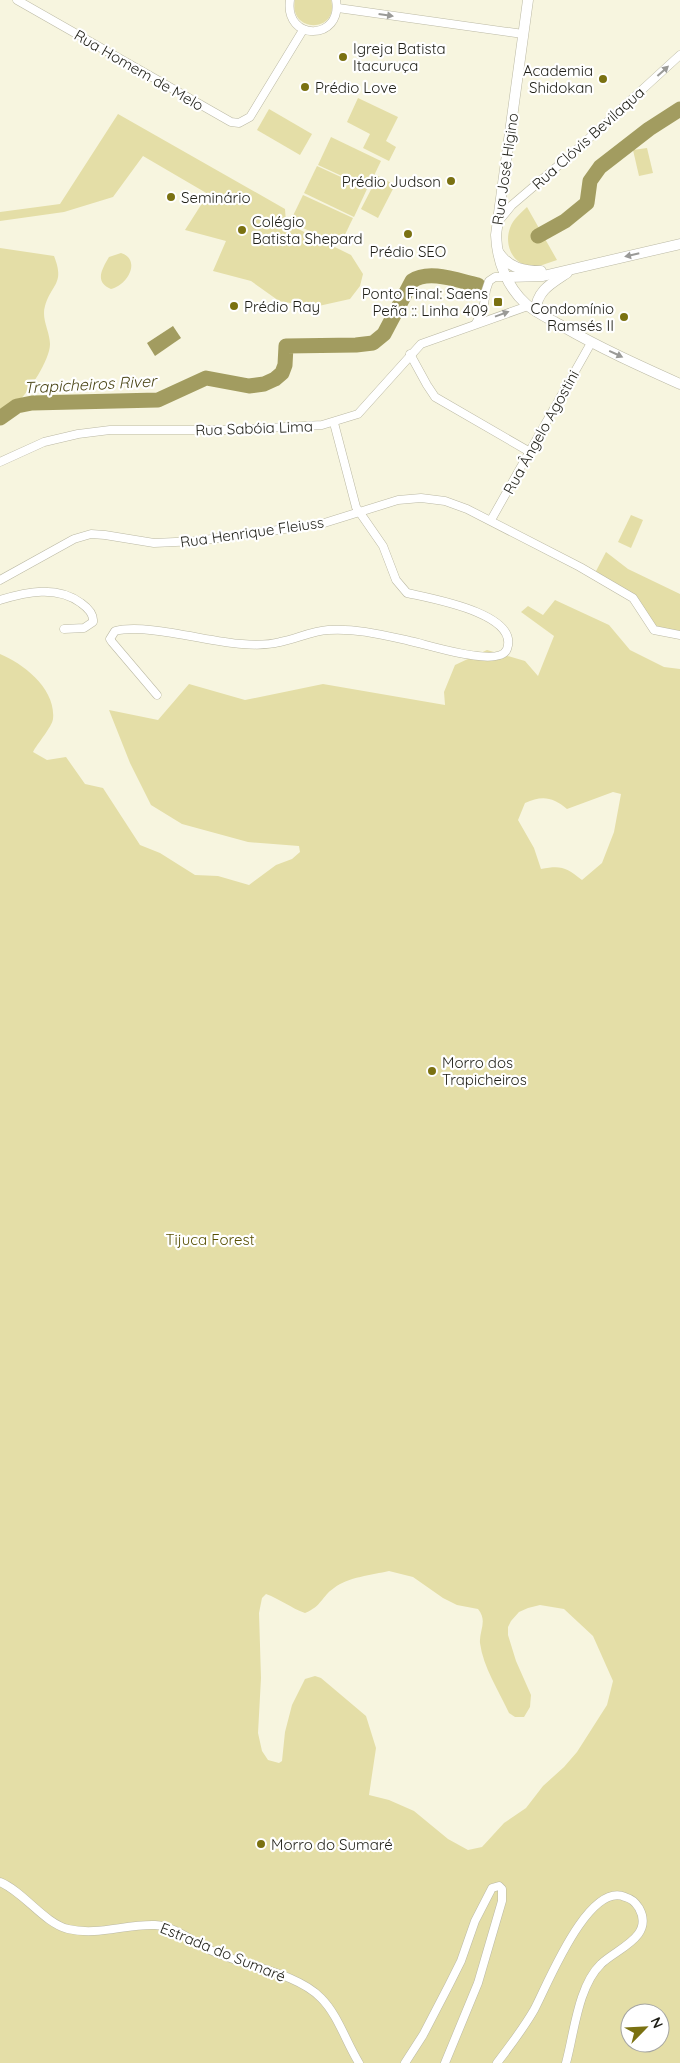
<svg xmlns="http://www.w3.org/2000/svg" width="680" height="2063" viewBox="0 0 680 2063" font-family="Quicksand,sans-serif">
	<style>
		.green { fill: #e4dea7; fill-rule: evenodd }
		.water { fill: #a29c60 }
		.lines { fill: none; stroke-linecap: round; stroke-linejoin: round }
		.river { stroke: #a29c60; stroke-width: 15 }
		.minor-casing { stroke: #bbb9a4; stroke-width: 9 }
		.tertiary-casing { stroke: #bbb9a4; stroke-width: 11 }
		.minor { stroke: #fff; stroke-width: 8 }
		.tertiary { stroke: #fff; stroke-width: 10 }
		.oneway { fill: #9a9a97 }
		.poi-dot { fill: #7a7111; stroke: #fff; stroke-width: 2 }
		.labels { text-anchor: middle; dominant-baseline: central; stroke-width: 4.5; stroke-linejoin: round; paint-order: stroke }
		.poi-label { font-size: 15px; fill: #1f1f17; stroke: #fff; text-anchor: start }
		.street-label { font-size: 15px; fill: #1f1f17; stroke: #fff }
		.park-label { font-size: 15px; fill: #585003; stroke: #fff }
		.water-label { font-size: 16px; font-style: italic; fill: #4c4718; stroke: #fff }
	</style>
	<rect width="100%" height="100%" fill="#f7f5df"/>
	<g class="green">
		<path d="M295,0H331C340,33 288,34 295,0Z"/>
		<polygon points="358,98 398,117 386,141 396,147 389,161 363,148 370,134 347,122"/>
		<polygon points="269,109 312,134 300,155 257,130"/>
		<polygon points="118,114 285,209 286,223 351,255 363,274 360,286 350,299 314,307 279,301 251,281 213,271 226,241 185,230 208,194 143,156 113,197 64,212 0,221 0,212 60,204"/>
		<polygon points="331,137 381,161 368,188 318,165"/>
		<polygon points="647,148 653,173 639,176 633,150"/>
		<polygon points="317,166 367,189 354,217 304,193"/>
		<polygon points="378,176 395,185 378,218 361,209"/>
		<polygon points="303,195 353,218 340,245 290,222"/>
		<path d="M527,207L557,260C548,263 540,267 530,266C512,264 504,244 510,228C513,219 521,213 527,207Z"/>
		<path d="M0,248L54,256C65,284 52,283 45,306C41,319 50,332 50,344C50,360 29,391 18,402C13,407 6,412 0,416Z"/>
		<path d="M121,253C142,260 127,286 111,289C94,282 102,269 109,257Z"/>
		<polygon points="631,515 643,520 631,548 618,542"/>
		<polygon points="606,552 628,569 680,594 680,633 655,631 638,600 595,573"/>
		<path d="M555,600L609,625L630,650L664,667L680,669V2063H0V654C24,664 56,689 53,719C52,727 37,744 33,752L47,760L66,757L85,784L103,788L140,845L160,853L195,875L218,876L249,885L276,865L292,859L300,852L299,846L248,842L182,824L151,805L130,763L109,710L158,720L189,684L245,700L323,684L445,705L444,692L455,665L487,650L525,661L538,676L554,636L521,612L528,606L543,615ZM613,792L621,794L614,832L602,863L582,880C566,867 561,865 541,869L534,848L518,820L525,803C542,795 553,797 567,809ZM389,1571L413,1577L443,1598L457,1605L478,1609C488,1621 479,1631 480,1643C483,1667 499,1691 509,1713L515,1717H524L530,1707L531,1695L516,1661L508,1635V1627L511,1621L519,1612L528,1608L540,1605L564,1609L593,1636L613,1681L607,1705L577,1752L564,1767L543,1786L526,1808L504,1823L482,1847L468,1850L448,1839L414,1811L389,1800L369,1795L376,1748L366,1716L321,1678L315,1676L305,1679L292,1705L285,1732L282,1761L279,1763L268,1760L262,1751L258,1733L261,1678L259,1613L262,1598L266,1594C280,1599 291,1608 305,1613C322,1606 321,1597 334,1588C348,1577 372,1575 389,1571ZM630,2013H660V2043H630Z"/>
	</g>
	<polygon class="water" points="173,326 181,338 155,356 147,343"/>
	<g class="lines">
		<g class="river">
			<polyline points="538,236 565,221 587,203 590,181 600,167 649,129 680,109"/>
			<path d="M0,418L17,406L32,403L158,400L206,378L249,386L264,384L275,379L282,373L285,365L286,346L356,345L373,343L384,334L412,281C429,269 459,281 478,285"/>
		</g>
		<defs>
			<g id="minor">
				<polyline points="17,0 231,122 239,123 250,117 303,30"/>
				<path d="M290,0C284,42 343,41 336,0"/>
				<polyline points="338,8 523,34"/>
				<polyline points="498,222 512,205 573,153 680,55"/>
				<polyline points="476,323 483,311 486,290 489,281 495,277 506,277"/>
				<polyline points="410,354 427,385 435,397 530,452"/>
				<polyline points="0,462 44,442 78,434 110,430 229,430 322,425 358,414 421,344 528,306"/>
				<polyline points="491,520 591,343"/>
				<polyline points="0,580 74,539 91,534 105,535 154,543 197,541 321,524 398,500 421,498 445,501 467,509 580,567 633,598 654,630 680,635"/>
				<path d="M0,600C26,592 57,585 81,603C88,608 94,614 93,622L84,628L64,629"/>
				<path d="M157,695L112,642L110,639L115,631C146,623 208,642 242,644C254,645 269,645 280,642C296,639 312,631 328,630C356,628 383,635 410,641C426,644 500,669 507,649C520,613 428,598 407,593L396,580L383,546L356,507L334,423"/>
				<path d="M0,1882C24,1892 44,1923 68,1929C98,1936 125,1924 155,1925C174,1926 193,1942 210,1950C242,1966 296,1972 321,1998C338,2015 346,2042 359,2063"/>
				<polyline points="405,2063 423,2035 449,1985 461,1961 475,1921 492,1888 499,1886 502,1889 502,1901 478,1983 445,2063"/>
				<path d="M497,2063C510,2046 523,2029 534,2010C547,1986 588,1881 625,1897C632,1899 635,1902 639,1908C655,1937 616,1949 601,1964C578,1986 574,2034 566,2063"/>
			</g>
			<g id="tertiary">
				<path d="M528,0L496,235C497,261 507,287 526,304C536,313 550,319 562,326C600,348 640,366 680,384"/>
				<path d="M499,253C509,268 524,271 541,271"/>
				<polyline points="506,277 543,276 680,244"/>
				<path d="M536,311C536,291 552,283 567,273"/>
			</g>
		</defs>
		<use href="#minor" class="minor-casing"/>
		<use href="#tertiary" class="tertiary-casing"/>
		<use href="#minor" class="minor"/>
		<use href="#tertiary" class="tertiary"/>
	</g>
	<defs><path id="oneway-solid" d="M-6-.8H1V-3.2L6.5 0L1 3.2V.8H-6Z" transform="scale(1.25)"/></defs>
	<g class="oneway">
		<use href="#oneway-solid" transform="translate(386 15) rotate(8)"/>
		<use href="#oneway-solid" transform="translate(663 71) rotate(-42)"/>
		<use href="#oneway-solid" transform="translate(632 255) rotate(167)"/>
		<use href="#oneway-solid" transform="translate(502 314) rotate(-20)"/>
		<use href="#oneway-solid" transform="translate(616 354) rotate(25)"/>
	</g>
	<g class="poi-dot">
		<circle cx="343" cy="57" r="5"/>
		<circle cx="603" cy="79" r="5"/>
		<circle cx="305" cy="87" r="5"/>
		<circle cx="451" cy="181" r="5"/>
		<circle cx="171" cy="197" r="5"/>
		<circle cx="242" cy="230" r="5"/>
		<circle cx="408" cy="234" r="5"/>
		<rect x="493" y="297" width="10" height="10" rx="2.5"/>
		<circle cx="234" cy="306" r="5"/>
		<circle cx="624" cy="317" r="5"/>
		<circle cx="432" cy="1071" r="5"/>
		<circle cx="261" cy="1844" r="5"/>
	</g>
	<g class="labels">
		<g class="poi-label">
			<text x="353" y="48">Igreja Batista<tspan x="353" dy="17">Itacuruça</tspan></text>
			<text x="593" y="70" text-anchor="end">Academia<tspan x="593" dy="17">Shidokan</tspan></text>
			<text x="315" y="87">Prédio Love</text>
			<text x="441" y="181" text-anchor="end">Prédio Judson</text>
			<text x="181" y="197">Seminário</text>
			<text x="252" y="221">Colégio<tspan x="252" dy="17">Batista Shepard</tspan></text>
			<text x="408" y="251" text-anchor="middle">Prédio SEO</text>
			<text x="488" y="293" text-anchor="end">Ponto Final: Saens<tspan x="488" dy="17">Peña :: Linha 409</tspan></text>
			<text x="244" y="306">Prédio Ray</text>
			<text x="614" y="308" text-anchor="end">Condomínio<tspan x="614" dy="17">Ramsés II</tspan></text>
			<text x="442" y="1062">Morro dos<tspan x="442" dy="17">Trapicheiros</tspan></text>
			<text x="271" y="1844">Morro do Sumaré</text>
		</g>
		<g class="street-label">
			<text transform="translate(139 70) rotate(30)">Rua Homem de Melo</text>
			<text transform="translate(588 138) rotate(-42)">Rua Clóvis Bevilaqua</text>
			<text transform="translate(505 169) rotate(-82)">Rua José Higino</text>
			<text transform="translate(254 428) rotate(-2)">Rua Sabóia Lima</text>
			<text transform="translate(541 432) rotate(-61)">Rua Ângelo Agostini</text>
			<text transform="translate(252 532) rotate(-8)">Rua Henrique Fleiuss</text>
			<text transform="translate(223 1952) rotate(22)">Estrada do Sumaré</text>
		</g>
		<g class="park-label">
			<text x="210" y="1239">Tijuca Forest</text>
		</g>
		<g class="water-label">
			<text transform="translate(90 384) rotate(-3)">Trapicheiros River</text>
		</g>
	</g>
	<g transform="translate(645 2028) rotate(66)"><circle r="24" fill="#ffffff" stroke="#a5a5a2"/>
	<path d="M0-4L9 19L0 12L-9 19Z" fill="#7a7111"/>
	<text y="-8" font-size="14" font-weight="bold" text-anchor="middle" fill="#1f1f17">N</text>
	</g>
</svg>
